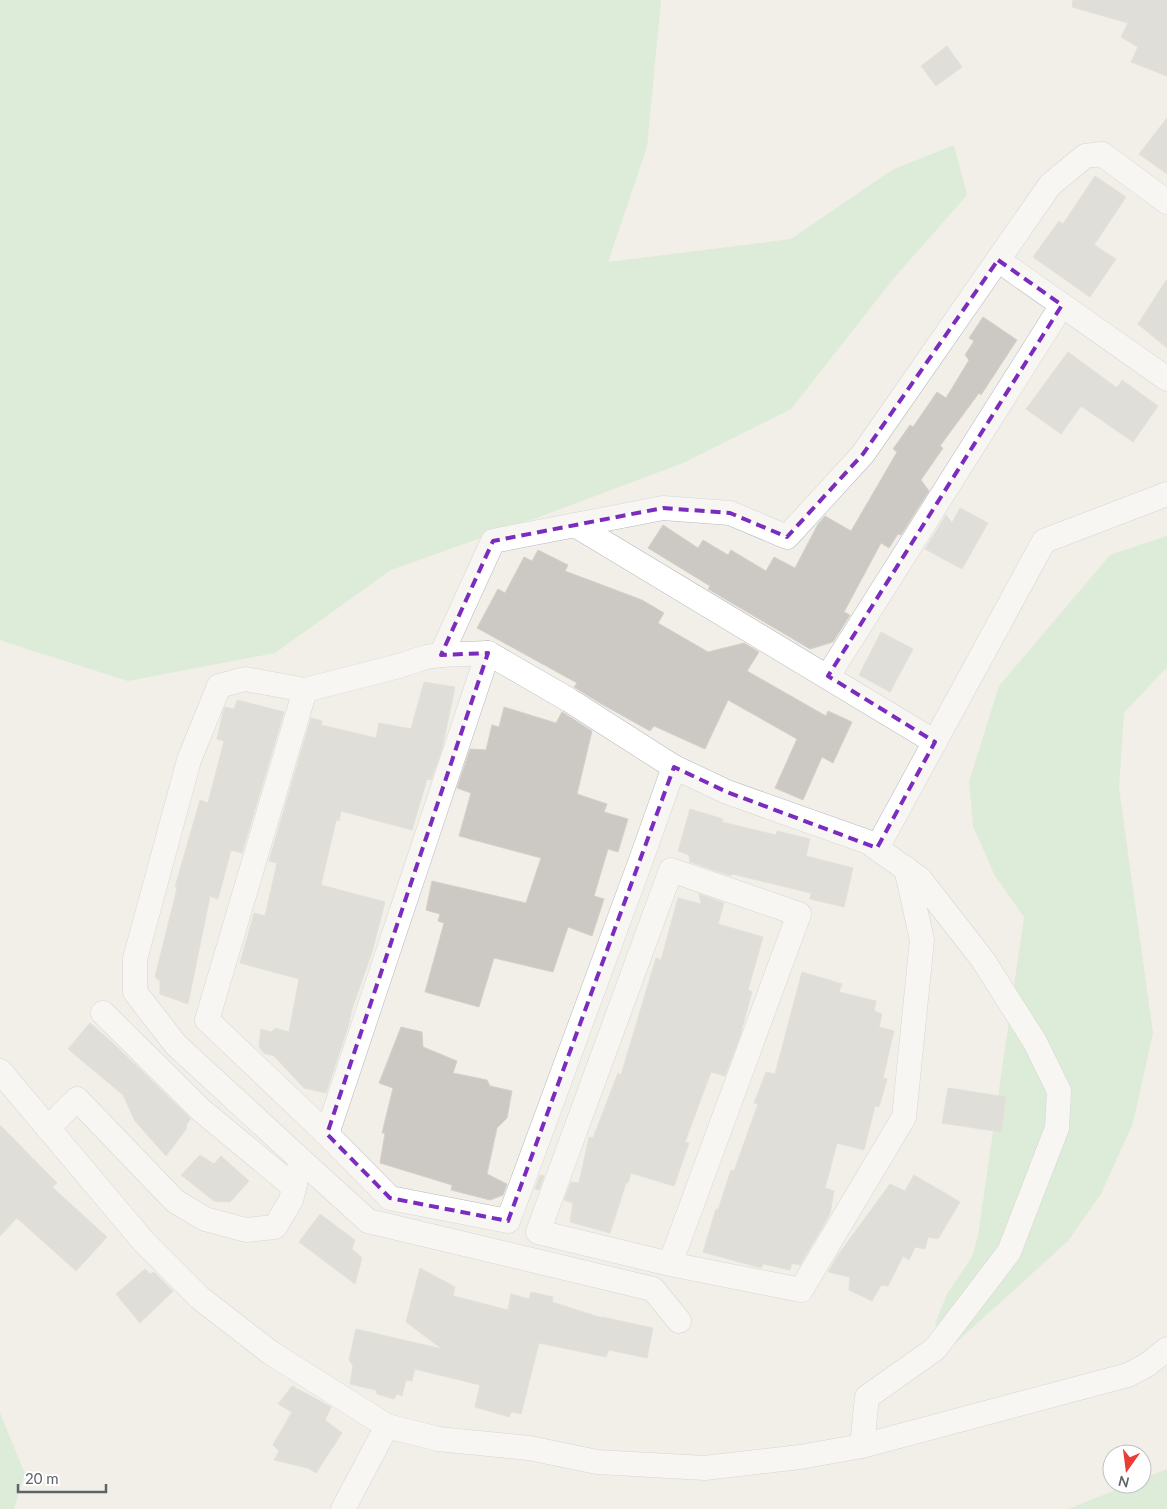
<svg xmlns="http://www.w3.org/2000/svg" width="1167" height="1509" viewBox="0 0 1167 1509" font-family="Lato,sans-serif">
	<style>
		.green { fill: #c6e8c5 }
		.building { fill: #ccc9c5; stroke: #d6d0c6 }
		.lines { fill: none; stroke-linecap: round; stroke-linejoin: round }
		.street-casing { stroke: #b5b8bc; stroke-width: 25 }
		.street { stroke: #fff; stroke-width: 24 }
		.marked { fill: none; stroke: #7b2cbf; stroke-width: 4; stroke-dasharray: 10 6; stroke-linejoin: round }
	</style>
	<rect width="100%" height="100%" fill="#f1efe8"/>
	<g class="green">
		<polygon points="0,0 661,0 647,147 608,262 791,239 892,170 954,145 967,195 894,278 791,409 683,463 539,517 391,570 275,653 128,681 5,642 0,639"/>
		<polygon points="1167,536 1167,667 1124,713 1119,788 1153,1033 1133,1123 1101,1194 1068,1241 950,1348 935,1324 947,1294 972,1257 978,1236 1024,917 995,876 973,826 969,782 999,686 1110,555"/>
		<polygon points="0,1413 25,1474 14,1509 0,1509"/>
		<polygon points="1167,1469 1167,1509 1068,1509 1131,1484 1142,1484 1142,1479"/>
	</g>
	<g class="building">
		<polygon points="1073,0 1167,0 1167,76 1131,62 1138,47 1121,37 1128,23 1072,7"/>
		<polygon points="947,46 962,67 936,86 921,66"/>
		<polygon points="1167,118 1167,174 1139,154"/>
		<polygon points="1095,176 1126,197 1094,245 1116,259 1090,297 1033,257 1059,221 1063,224"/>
		<polygon points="1167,279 1167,348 1138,324"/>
		<polygon points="983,317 1017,340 981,395 979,393 940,446 943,448 921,480 929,491 901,535 898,534 889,548 881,543 844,612 850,615 833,642 810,649 708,589 710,586 648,548 663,525 698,548 703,540 728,555 731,550 766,571 774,557 795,568 818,524 825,516 851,531 897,452 893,449 910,425 913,427 937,392 946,398 969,360 965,355 974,341 969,338"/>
		<polygon points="1068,352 1117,388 1122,380 1158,406 1133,442 1081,406 1061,434 1026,409"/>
		<polygon points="960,508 988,523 962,569 925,549 946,515 952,523"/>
		<polygon points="538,550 568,565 565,571 642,600 664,613 658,623 708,652 744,643 759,652 747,671 826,716 828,711 852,722 833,763 822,757 803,800 775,788 797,739 728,700 705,749 654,726 650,731 598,702 574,687 577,683 477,628 498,589 505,593 524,557 532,561"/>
		<polygon points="881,632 913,649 890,692 859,675"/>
		<polygon points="424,682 455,687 442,749 431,780 427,779 412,830 341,811 339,821 336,820 321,885 385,902 372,952 352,1009 348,1027 326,1093 304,1088 274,1056 264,1053 259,1047 261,1029 271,1032 275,1028 289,1032 299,979 240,963 254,913 265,916 277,863 269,861 311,718 322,721 321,725 376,738 379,723 411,729"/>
		<polygon points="237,700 284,712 242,853 231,850 218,899 210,896 188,1004 160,994 160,981 155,977 177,888 175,887 200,800 208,803 224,741 217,739 223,712 225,707 234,709"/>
		<polygon points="504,707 556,723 562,712 592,731 577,794 607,804 604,812 628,819 618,852 608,849 594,896 604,899 592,936 568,927 553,972 494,958 479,1007 425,992 444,923 438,921 440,914 426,910 432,881 526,903 541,858 459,836 471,793 457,788 470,749 486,750 492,725 499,727"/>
		<polygon points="690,809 723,819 722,822 776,835 777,831 810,839 806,856 853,868 844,907 810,899 811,893 732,874 731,876 690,862 689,855 678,851"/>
		<polygon points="699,894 724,903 718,924 763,937 748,990 752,992 740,1036 725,1076 711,1072 685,1142 689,1143 674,1186 631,1173 628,1183 626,1183 610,1233 570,1222 573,1203 564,1200 571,1182 579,1183 589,1137 593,1138 618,1073 621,1075 656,958 661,960 678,898 701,904"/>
		<polygon points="802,972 842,984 839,992 876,1001 874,1011 882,1014 879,1027 894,1031 883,1078 887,1079 879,1107 875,1106 864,1150 837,1143 825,1188 834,1191 830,1214 800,1265 792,1263 790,1270 763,1264 761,1268 703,1252 716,1209 718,1210 731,1170 734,1171 758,1104 754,1103 766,1072 775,1074"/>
		<polygon points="90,1023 115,1045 191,1119 186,1125 187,1128 166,1156 135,1121 123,1095 68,1049"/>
		<polygon points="401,1027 422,1032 423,1047 457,1061 453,1073 487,1080 490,1086 512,1091 507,1118 497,1128 487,1174 507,1184 503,1195 490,1200 451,1190 452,1185 380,1163 385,1133 382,1133 393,1088 379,1083"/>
		<polygon points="948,1088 1006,1097 1001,1132 942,1123"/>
		<polygon points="0,1125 57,1183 52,1187 107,1237 76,1271 17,1218 0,1236"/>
		<polygon points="200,1155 214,1164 221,1156 249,1181 230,1202 214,1201 181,1175"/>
		<polygon points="540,1175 544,1176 539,1190 535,1189"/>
		<polygon points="914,1175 960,1202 938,1239 928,1237 925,1249 915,1247 909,1260 903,1256 888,1286 881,1285 872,1301 849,1290 850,1277 828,1272 838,1255 890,1184 905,1191"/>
		<polygon points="320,1214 355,1240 352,1249 362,1258 355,1284 299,1242"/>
		<polygon points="420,1268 455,1287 453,1296 508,1310 511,1294 529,1299 531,1292 553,1297 552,1302 602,1318 602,1317 653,1328 647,1358 609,1350 606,1357 539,1343 521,1414 511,1412 509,1417 475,1407 480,1385 415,1369 412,1381 406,1380 402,1396 397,1394 394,1399 377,1394 376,1390 350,1384 353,1366 349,1360 356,1329 442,1349 406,1322"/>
		<polygon points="145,1269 150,1274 154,1272 173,1291 140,1323 116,1294"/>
		<polygon points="292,1386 331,1407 325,1420 342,1433 316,1473 308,1468 274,1460 279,1451 273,1445 292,1412 278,1404"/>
	</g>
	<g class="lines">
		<defs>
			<g id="street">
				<polyline points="998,260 1167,379"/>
				<polyline points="575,525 935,742"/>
				<polyline points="441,655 493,541 663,508 730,513 787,537 863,454 1050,185 1085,156 1102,154 1167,202"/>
				<polyline points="828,676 1062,305"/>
				<polyline points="305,690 207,1020 327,1134 488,653"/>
				<polyline points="877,848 1044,541 1167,494"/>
				<polyline points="103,1013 201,1110 294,1187"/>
				<polyline points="0,1071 144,1242 200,1298 271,1353 387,1426 438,1439 529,1448 597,1462 705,1468 800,1457 862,1446 1128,1375 1147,1365 1167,1349"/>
				<polyline points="48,1128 77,1099 175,1201 205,1219 246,1230 275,1227 291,1200 301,1160 176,1045 135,992 135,959 189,760 219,686 245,679 305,690 399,666 426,657 441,655 488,653 569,700 674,767 727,792 868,842 920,879 983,960 1035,1042 1059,1091 1057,1128 1009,1252 935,1349 867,1397 862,1446"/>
				<polyline points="327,1134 390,1198 508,1221 641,860 674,767"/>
				<polyline points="301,1160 368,1221 653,1289 679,1321"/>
				<polyline points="670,1264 799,914 671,870 538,1232 670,1264 801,1290 904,1117 922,940 906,868"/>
				<polyline points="343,1509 387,1426"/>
			</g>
		</defs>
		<use href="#street" class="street-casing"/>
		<use href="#street" class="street"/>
	</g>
	<path d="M0 0H1167V1509H0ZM998,260L1062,305L828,676L935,742L877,848L727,792L674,767L508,1221L390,1198L327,1134L488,653L441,655L493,541L663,508L730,513L787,537L863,454Z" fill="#f1efe8" fill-opacity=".55" fill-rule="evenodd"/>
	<path class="marked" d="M998,260L1062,305L828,676L935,742L877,848L727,792L674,767L508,1221L390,1198L327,1134L488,653L441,655L493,541L663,508L730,513L787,537L863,454Z"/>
	<g transform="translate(1127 1469) rotate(194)"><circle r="24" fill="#ffffff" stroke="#bfc1c3"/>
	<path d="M0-4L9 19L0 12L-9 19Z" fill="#ea3d35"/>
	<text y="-8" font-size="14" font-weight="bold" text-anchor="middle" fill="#5f6368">N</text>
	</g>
	<path d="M18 1484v8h88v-8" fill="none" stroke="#5f6368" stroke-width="2.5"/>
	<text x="25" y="1484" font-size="15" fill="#5f6368" stroke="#ffffff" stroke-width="4" paint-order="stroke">20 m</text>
</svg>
